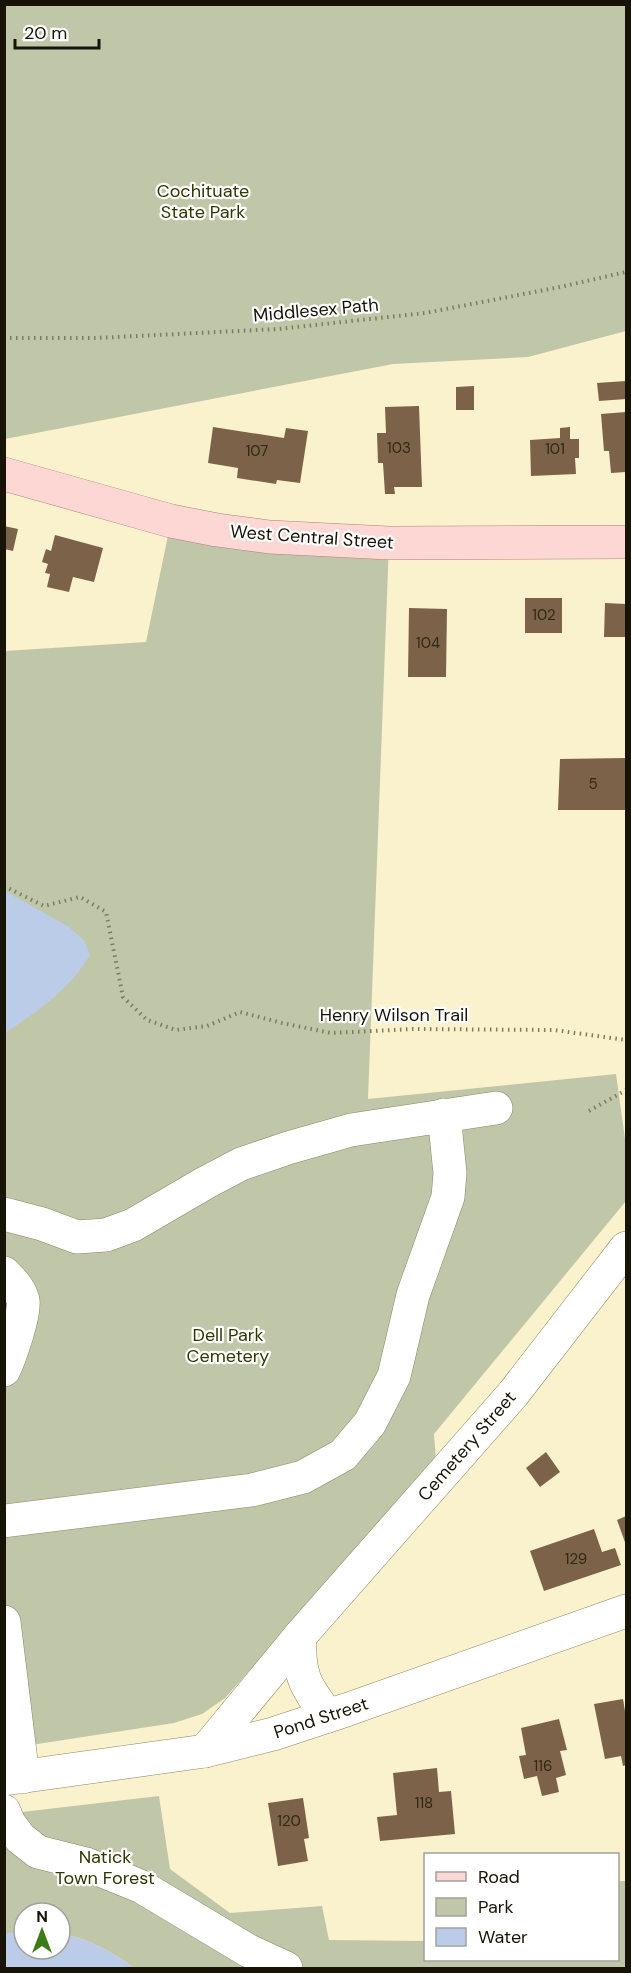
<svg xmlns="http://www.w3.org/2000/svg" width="631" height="1973" viewBox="0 0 631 1973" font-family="'DM Sans',sans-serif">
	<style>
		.green { fill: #c0c6a8 }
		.water { fill: #bbcce8 }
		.building { fill: #7b6248 }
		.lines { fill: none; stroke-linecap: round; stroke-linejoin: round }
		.minor-casing { stroke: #8d8663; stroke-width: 34 }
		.major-casing { stroke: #ac8279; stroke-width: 34 }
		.path { stroke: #7f7a61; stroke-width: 4; stroke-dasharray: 1.5 4.5; stroke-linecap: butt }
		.minor { stroke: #fff; stroke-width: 33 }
		.major { stroke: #fdd7d4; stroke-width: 33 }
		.labels { text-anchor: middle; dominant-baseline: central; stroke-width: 4.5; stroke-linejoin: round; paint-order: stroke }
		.number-label { font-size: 15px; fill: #302817 }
		.park-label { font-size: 18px; fill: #303700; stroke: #fff }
		.street-label { font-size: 18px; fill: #171407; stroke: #fff }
	</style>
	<rect width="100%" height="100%" fill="#faf2cc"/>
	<g class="green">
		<polygon points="5,4 626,5 626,331 528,357 393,364 5,439"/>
		<polygon points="171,521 389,543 368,1099 616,1074 626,1146 626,1201 434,1434 436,1461 225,1698 202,1714 174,1723 5,1749 5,651 146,642"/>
		<path d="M159,1796L170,1869L230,1913L322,1906L329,1940L425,1941L426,1960H618V1881H626V1968H134C114,1953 86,1937 60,1934V1913H24V1932L5,1934V1814Z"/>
	</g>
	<g class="water">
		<path d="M5,891L69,927L84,940L90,955C70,989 37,1012 5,1033Z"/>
		<path d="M22,1931L24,1932V1949H60V1934C86,1937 114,1953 134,1968H5V1934Z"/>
	</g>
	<g class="building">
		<polygon points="626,381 626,399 599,401 597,383"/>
		<polygon points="474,386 474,410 456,410 456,387"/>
		<polygon points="419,406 422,487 394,487 395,494 385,494 383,463 378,463 377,433 386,433 385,407"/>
		<polygon points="626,412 626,472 611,473 609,451 604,451 601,414"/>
		<polygon points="213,427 284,438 286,428 308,431 300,483 277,480 276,484 237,478 238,468 208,463"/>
		<polygon points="570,427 570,439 579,439 579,458 575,458 576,474 531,476 530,440 560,438 560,428"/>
		<polygon points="4,526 18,529 13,551 4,549"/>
		<polygon points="55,535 103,548 94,582 73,577 69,592 47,587 50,574 45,573 48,564 42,562 46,549 51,551"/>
		<rect x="525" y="598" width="37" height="35"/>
		<polygon points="605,603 626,604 626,637 604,637"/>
		<polygon points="409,608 447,609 446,677 408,677"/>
		<polygon points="626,758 626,810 558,810 560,759"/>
		<polygon points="546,1452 560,1472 540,1487 526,1468"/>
		<polygon points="626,1516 626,1545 617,1520"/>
		<polygon points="594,1529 602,1552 615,1548 621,1565 544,1591 530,1551"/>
		<polygon points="623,1699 625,1711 626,1711 626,1765 623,1766 621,1756 605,1759 594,1704"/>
		<polygon points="559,1719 567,1750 560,1751 566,1775 556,1778 559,1792 542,1796 537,1776 524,1779 519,1756 526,1755 521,1728"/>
		<polygon points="437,1768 439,1792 451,1791 455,1834 380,1841 377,1817 397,1815 393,1773"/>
		<polygon points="303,1798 309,1838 304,1839 308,1861 278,1866 268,1803"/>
	</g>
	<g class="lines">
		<defs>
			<g id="minor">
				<polyline points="4,1214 42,1224 77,1237 106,1235 133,1225 205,1183 241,1164 288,1148 351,1130 496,1108"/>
				<path d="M4,1273C12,1281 20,1289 23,1300C26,1312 10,1357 4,1370"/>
				<polyline points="4,1521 252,1490 303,1477 343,1455 370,1423 394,1376 413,1295 448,1197 450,1173 444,1115"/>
				<polyline points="4,1622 23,1777"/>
				<path d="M300,1636C298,1675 305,1686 328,1716"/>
				<polyline points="205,1751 300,1636 513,1394 626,1248"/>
				<polyline points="4,1779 205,1751 273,1734 346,1710 626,1611"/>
				<polyline points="4,1811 9,1823 20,1838 38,1852 86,1864 142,1887 249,1951 286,1968"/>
			</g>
			<polyline id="major" points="4,474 171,521 217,530 270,537 389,543 626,542"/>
		</defs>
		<use href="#minor" class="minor-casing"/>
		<use href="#major" class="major-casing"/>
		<g class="path">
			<polyline points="4,338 96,338 278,329 425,313 560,287 626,272"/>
			<polyline points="4,886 44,906 80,897 106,912 123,997 147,1020 176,1030 207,1026 240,1012 282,1023 331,1033 413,1029 554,1030 626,1040"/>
			<polyline points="589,1111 626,1090"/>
		</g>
		<use href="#minor" class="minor"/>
		<use href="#major" class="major"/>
	</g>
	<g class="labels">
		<g class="number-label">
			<text x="399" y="448">103</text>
			<text x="555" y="449">101</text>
			<text x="257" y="451">107</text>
			<text x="544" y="615">102</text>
			<text x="428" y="643">104</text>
			<text x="593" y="784">5</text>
			<text x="576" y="1559">129</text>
			<text x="543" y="1766">116</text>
			<text x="424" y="1803">118</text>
			<text x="289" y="1821">120</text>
		</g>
		<g class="park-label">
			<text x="203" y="191">Cochituate<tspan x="203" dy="21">State Park</tspan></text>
			<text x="228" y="1335">Dell Park<tspan x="228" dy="21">Cemetery</tspan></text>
			<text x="105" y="1857">Natick<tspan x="105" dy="21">Town Forest</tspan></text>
		</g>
		<g class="street-label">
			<text transform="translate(316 310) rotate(-5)">Middlesex Path</text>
			<text transform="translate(312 537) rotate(4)">West Central Street</text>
			<text x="394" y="1015">Henry Wilson Trail</text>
			<text transform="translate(467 1446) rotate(-49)">Cemetery Street</text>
			<text transform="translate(321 1718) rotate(-18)">Pond Street</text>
		</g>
	</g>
	<rect width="631" height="1973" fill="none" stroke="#171407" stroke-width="12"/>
	<rect x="424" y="1853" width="195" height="108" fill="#ffffff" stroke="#a2a19c" stroke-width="1.5"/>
	<rect x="436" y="1872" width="30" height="9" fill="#fdd7d4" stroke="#a2a19c" stroke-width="1.5"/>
	<text x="478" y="1883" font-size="18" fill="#171407">Road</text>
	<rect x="436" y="1898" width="30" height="18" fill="#c0c6a8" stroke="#a2a19c" stroke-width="1.5"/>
	<text x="478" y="1913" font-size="18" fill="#171407">Park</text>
	<rect x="436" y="1928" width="30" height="18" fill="#bbcce8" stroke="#a2a19c" stroke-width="1.5"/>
	<text x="478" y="1943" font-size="18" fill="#171407">Water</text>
	<g transform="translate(42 1931)"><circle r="28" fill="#ffffff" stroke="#a2a19c" stroke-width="1.5"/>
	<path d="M0-4.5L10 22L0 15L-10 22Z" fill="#3e7b17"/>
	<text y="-9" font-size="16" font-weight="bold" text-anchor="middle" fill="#171407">N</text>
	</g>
	<path d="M15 39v9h84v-9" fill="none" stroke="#171407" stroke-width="3"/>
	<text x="24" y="39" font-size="18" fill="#171407" stroke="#ffffff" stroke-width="4.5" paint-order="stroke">20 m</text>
</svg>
